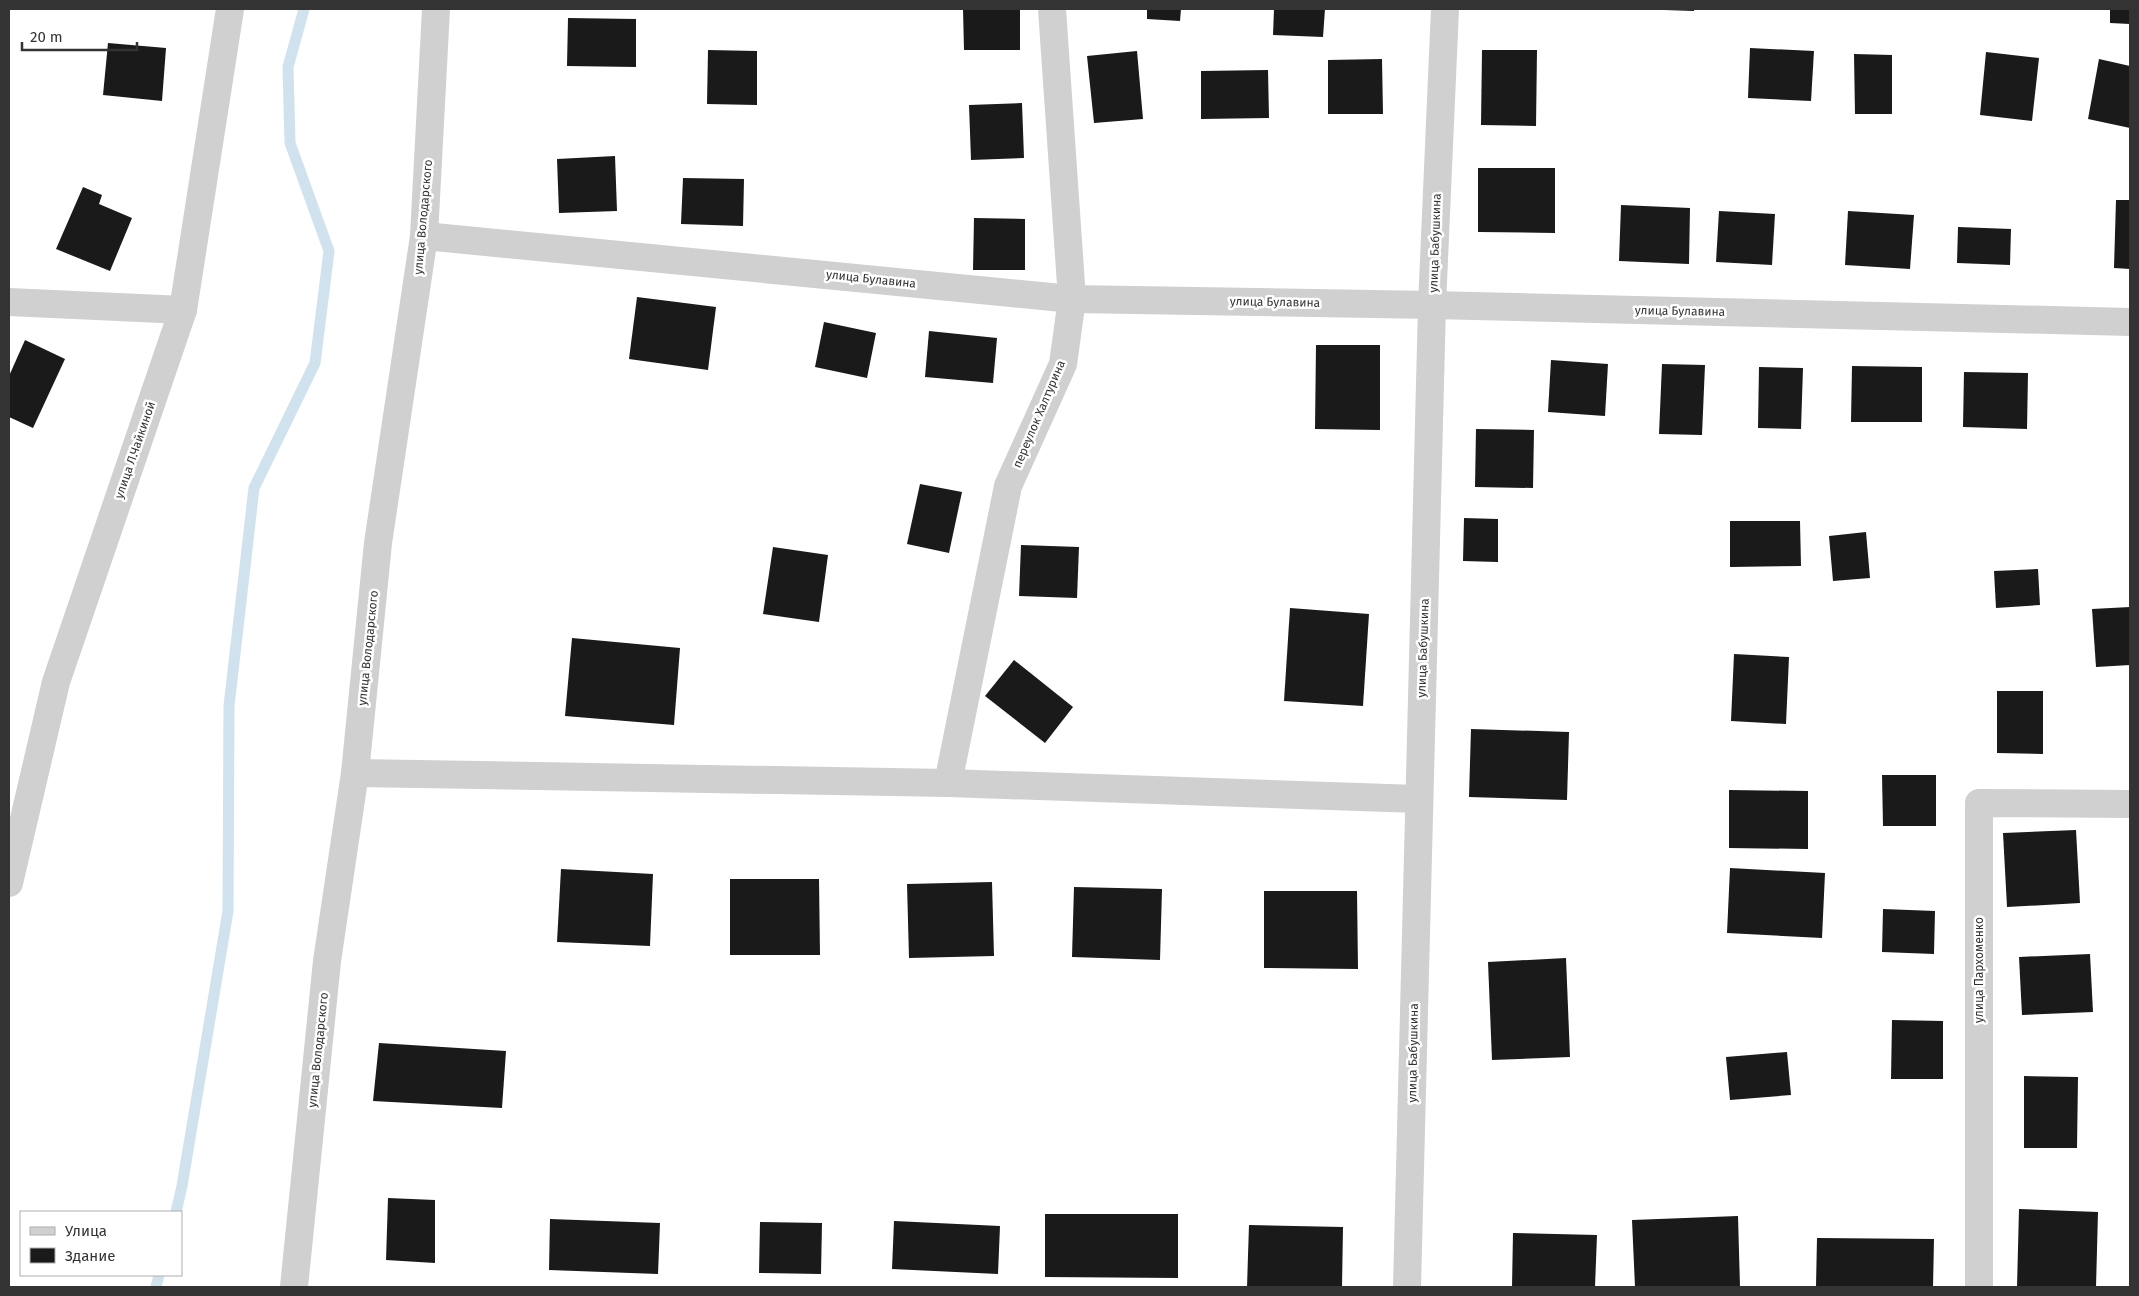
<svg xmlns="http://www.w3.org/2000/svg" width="2139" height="1296" viewBox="0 0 2139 1296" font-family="'Fira Sans',sans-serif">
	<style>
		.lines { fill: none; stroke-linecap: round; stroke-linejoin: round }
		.stream { stroke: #cfe2ee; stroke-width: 11 }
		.building { fill: #1a1a1a }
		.minor { stroke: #d0d0d0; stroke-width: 28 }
		.labels { text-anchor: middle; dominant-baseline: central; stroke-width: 5; stroke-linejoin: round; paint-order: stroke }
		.street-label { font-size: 12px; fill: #333; stroke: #fff }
	</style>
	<rect width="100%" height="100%" fill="#fff"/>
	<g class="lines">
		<g class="stream">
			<polyline points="176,1212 182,1186 228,911 229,706 254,488 315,363 329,251 290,143 288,67 304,9"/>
			<polyline points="156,1287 159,1275"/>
		</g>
	</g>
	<g class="building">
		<polygon points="963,9 1020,9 1020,50 964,50"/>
		<polygon points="1147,9 1181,9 1180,21 1147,19"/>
		<polygon points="1274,9 1325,9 1323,37 1273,35"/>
		<polygon points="1664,9 1694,9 1694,11 1664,10"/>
		<polygon points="2110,9 2130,9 2130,24 2110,23"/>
		<polygon points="568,18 636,19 636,67 567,66"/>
		<polygon points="108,43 166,48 162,101 103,95"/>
		<polygon points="1750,48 1814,51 1811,101 1748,98"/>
		<polygon points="708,50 757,51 757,105 707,104"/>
		<polygon points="1482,50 1537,50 1536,126 1481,125"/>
		<polygon points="1137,51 1143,119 1094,123 1087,56"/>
		<polygon points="1986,52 2039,58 2032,121 1980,115"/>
		<polygon points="1854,54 1892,55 1892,114 1855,114"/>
		<polygon points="1382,59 1383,114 1328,114 1328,60"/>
		<polygon points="2099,59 2130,66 2130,128 2088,119"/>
		<polygon points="1268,70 1269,118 1201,119 1201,71"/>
		<polygon points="1022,103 1024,158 971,160 969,105"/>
		<polygon points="615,156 617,211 559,213 557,159"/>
		<polygon points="1478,168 1555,168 1555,233 1478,232"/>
		<polygon points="683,178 744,179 743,226 681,224"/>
		<polygon points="83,187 102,195 99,204 132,218 110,271 56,249"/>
		<polygon points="2116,200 2130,200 2130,269 2114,268"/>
		<polygon points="1621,205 1690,208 1689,264 1619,261"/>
		<polygon points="1719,211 1775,214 1772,265 1716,262"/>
		<polygon points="1848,211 1914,215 1910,269 1845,265"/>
		<polygon points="974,218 1025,219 1025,270 973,270"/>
		<polygon points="1958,227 2011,229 2010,265 1957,263"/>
		<polygon points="637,297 716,307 708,370 629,359"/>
		<polygon points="824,322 876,333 867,378 815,367"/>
		<polygon points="929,331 997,338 993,383 925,377"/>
		<polygon points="25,340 65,359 33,428 9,417 9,376"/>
		<polygon points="1316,345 1380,345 1380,430 1315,429"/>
		<polygon points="1551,360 1608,364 1605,416 1548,412"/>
		<polygon points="1662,364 1705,365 1702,435 1659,434"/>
		<polygon points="1852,366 1922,367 1922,422 1851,422"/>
		<polygon points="1759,367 1803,368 1801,429 1758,428"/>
		<polygon points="1964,372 2028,373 2027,429 1963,427"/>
		<polygon points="1476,429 1534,430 1533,488 1475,487"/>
		<polygon points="920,484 962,492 949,553 907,544"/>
		<polygon points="1464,518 1498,519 1498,562 1463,561"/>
		<polygon points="1730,521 1800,521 1801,566 1730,567"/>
		<polygon points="1866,532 1870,578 1833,581 1829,536"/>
		<polygon points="1021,545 1079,547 1077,598 1019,596"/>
		<polygon points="773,547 828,555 819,622 763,614"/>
		<polygon points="2038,569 2040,605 1996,608 1994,571"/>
		<polygon points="2130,607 2130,665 2096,667 2092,609"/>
		<polygon points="1290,608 1369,614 1363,706 1284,701"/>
		<polygon points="572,638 680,648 674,725 565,716"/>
		<polygon points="1734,654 1789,657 1786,724 1731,721"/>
		<polygon points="1014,660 1073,707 1045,743 985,696"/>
		<polygon points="1997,691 2043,691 2043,754 1997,753"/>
		<polygon points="1471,729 1569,732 1567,800 1469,797"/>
		<polygon points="1882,775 1936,775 1936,826 1883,826"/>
		<polygon points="1729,790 1808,791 1808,849 1729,848"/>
		<polygon points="2076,830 2080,903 2007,907 2003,833"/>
		<polygon points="1730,868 1825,873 1822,938 1727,933"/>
		<polygon points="561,869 653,874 650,946 557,942"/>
		<polygon points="730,879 819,879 820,955 730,955"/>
		<polygon points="992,882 994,956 909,958 907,884"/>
		<polygon points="1074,887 1162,889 1160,960 1072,957"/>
		<polygon points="1264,891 1357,891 1358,969 1264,968"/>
		<polygon points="1883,909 1935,911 1934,954 1882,952"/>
		<polygon points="2090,954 2093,1012 2022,1015 2019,957"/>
		<polygon points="1566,958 1570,1057 1492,1060 1488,962"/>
		<polygon points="1892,1020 1943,1021 1943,1079 1891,1079"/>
		<polygon points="379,1043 506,1051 502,1108 373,1101"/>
		<polygon points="1787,1052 1791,1095 1730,1100 1726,1057"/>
		<polygon points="2024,1076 2078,1077 2077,1148 2024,1148"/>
		<polygon points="388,1198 435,1200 435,1263 386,1260"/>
		<polygon points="2019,1209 2098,1212 2096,1287 2017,1287"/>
		<polygon points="1045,1214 1178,1214 1178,1278 1045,1277"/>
		<polygon points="1738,1216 1740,1287 1635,1287 1632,1220"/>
		<polygon points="550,1219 660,1223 658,1274 549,1270"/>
		<polygon points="894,1221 1000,1226 998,1274 892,1269"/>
		<polygon points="760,1222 822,1223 821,1274 759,1273"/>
		<polygon points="1249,1225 1343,1227 1342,1287 1247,1287"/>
		<polygon points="1513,1233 1597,1235 1595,1287 1512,1287"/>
		<polygon points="1817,1238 1934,1239 1933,1287 1816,1286"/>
	</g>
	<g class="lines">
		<g class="minor">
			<polyline points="424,236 1072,299 1432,305 2130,322"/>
			<polyline points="9,302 183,310"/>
			<polyline points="355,773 948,783 1418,799"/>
			<polyline points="948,783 1008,486 1063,364 1072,299 1052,9"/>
			<polyline points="9,883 56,682 183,310 230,9"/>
			<polyline points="294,1287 327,961 355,773 378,543 424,236 436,9"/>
			<polyline points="1407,1287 1432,305 1445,9"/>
			<polyline points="1979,1287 1979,803 2130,804"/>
		</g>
	</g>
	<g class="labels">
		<g class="street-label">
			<text transform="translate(423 217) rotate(-85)">улица Володарского</text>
			<text transform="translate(1435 243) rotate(-88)">улица Бабушкина</text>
			<text transform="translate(871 279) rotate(6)">улица Булавина</text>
			<text transform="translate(1275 302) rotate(1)">улица Булавина</text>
			<text transform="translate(1680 311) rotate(1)">улица Булавина</text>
			<text transform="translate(1039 414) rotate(-67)">переулок Халтурина</text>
			<text transform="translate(135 450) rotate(-71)">улица Л.Чайкиной</text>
			<text transform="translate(368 648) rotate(-84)">улица Володарского</text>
			<text transform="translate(1423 648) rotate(-88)">улица Бабушкина</text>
			<text transform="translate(1979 970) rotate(-90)">улица Пархоменко</text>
			<text transform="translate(318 1050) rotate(-84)">улица Володарского</text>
			<text transform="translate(1413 1053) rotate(-89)">улица Бабушкина</text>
		</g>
	</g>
	<rect width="2139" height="1296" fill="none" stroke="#333333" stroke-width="20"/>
	<rect x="20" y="1211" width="162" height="65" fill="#ffffff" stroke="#adadad"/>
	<rect x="30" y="1227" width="25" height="8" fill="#d0d0d0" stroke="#adadad"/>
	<text x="65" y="1236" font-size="15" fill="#333333">Улица</text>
	<rect x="30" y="1248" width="25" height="15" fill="#1a1a1a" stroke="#adadad"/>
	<text x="65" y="1261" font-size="15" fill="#333333">Здание</text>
	<path d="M22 42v8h115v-8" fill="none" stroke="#333333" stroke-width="2.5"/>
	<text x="30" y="42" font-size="15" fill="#333333" stroke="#ffffff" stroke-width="4" paint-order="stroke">20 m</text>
</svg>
